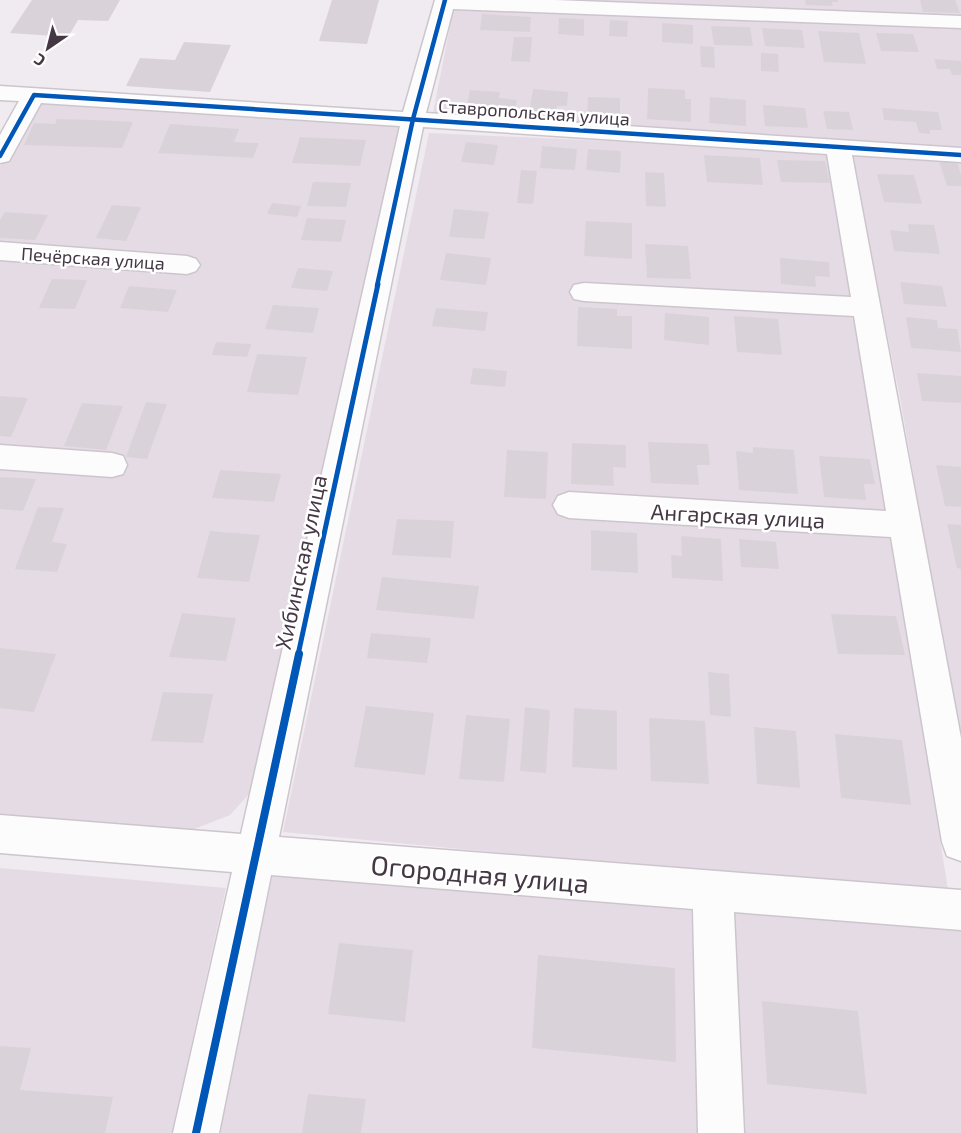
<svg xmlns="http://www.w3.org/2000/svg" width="961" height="1133" viewBox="0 0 961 1133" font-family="'Exo 2',sans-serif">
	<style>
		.residential { fill: #e5dbe5 }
		.building { fill: #d9d3d9 }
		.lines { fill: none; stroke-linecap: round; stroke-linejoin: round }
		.minor-casing { stroke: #ccc6cc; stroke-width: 3 }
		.minor { fill: #fdfcfd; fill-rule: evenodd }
		.cycleway-far2-casing { stroke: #fff; stroke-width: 8 }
		.cycleway-far1-casing { stroke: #fff; stroke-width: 9 }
		.cycleway-casing { stroke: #fff; stroke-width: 11 }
		.cycleway-far2 { stroke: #0057b8; stroke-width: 4.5 }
		.cycleway-far1 { stroke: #0057b8; stroke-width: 5 }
		.cycleway { stroke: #0057b8; stroke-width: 8 }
		.labels { text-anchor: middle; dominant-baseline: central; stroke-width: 5; stroke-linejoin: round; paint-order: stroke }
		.far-street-label { font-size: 18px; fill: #453845; stroke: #fff }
		.street-label { font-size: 22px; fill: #453845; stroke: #fff }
		.near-street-label { font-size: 27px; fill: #453845; stroke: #fff }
	</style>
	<rect width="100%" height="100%" fill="#f0ebf0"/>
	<g class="residential">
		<polygon points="509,0 961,0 961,17"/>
		<polygon points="454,6 961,28 961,151 431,123"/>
		<polygon points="40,102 413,119 259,783 230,815 179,835 0,818 0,166"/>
		<polygon points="429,133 830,151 949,896 283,832"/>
		<polygon points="851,153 961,160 961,752 901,403"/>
		<polygon points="0,868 226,888 172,1133 0,1133"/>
		<polygon points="273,873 703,906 708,1133 219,1133"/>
		<polygon points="727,911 961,931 961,1133 736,1133"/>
	</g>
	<g class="building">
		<polygon points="32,0 120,0 108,21 78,20 68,37 10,33"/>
		<polygon points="332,0 379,0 367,44 319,41"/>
		<polygon points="805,0 838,0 838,2 832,2 833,6 806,5"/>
		<polygon points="920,0 955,0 960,13 923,12"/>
		<polygon points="482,14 531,17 530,32 480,30"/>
		<polygon points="559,18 584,19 584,36 558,34"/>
		<polygon points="610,20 628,21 627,37 609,36"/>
		<polygon points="662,23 693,25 693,44 662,42"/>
		<polygon points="711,26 750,27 753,46 714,45"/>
		<polygon points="762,28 802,30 805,48 765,46"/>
		<polygon points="818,31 859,33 866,64 824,62"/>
		<polygon points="876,33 913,34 919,52 881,51"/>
		<polygon points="514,37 532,37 530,62 511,61"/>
		<polygon points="184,42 231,45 210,92 126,86 140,58 175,60"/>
		<polygon points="700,46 714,47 715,68 701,67"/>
		<polygon points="761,53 778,54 779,72 761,71"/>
		<polygon points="934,59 961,61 961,75 952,75 950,69 937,69"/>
		<polygon points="648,88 685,90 685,99 691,99 691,122 647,119"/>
		<polygon points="533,89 568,92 567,106 557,106 556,115 529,113"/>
		<polygon points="470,90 500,92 499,98 517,100 515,113 466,110"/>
		<polygon points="588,97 620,98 620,117 587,116"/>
		<polygon points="710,97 746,100 746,126 709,123"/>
		<polygon points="763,105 805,108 808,128 765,126"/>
		<polygon points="882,108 938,112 942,130 930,130 930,134 919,133 916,122 884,120"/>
		<polygon points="823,111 849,112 853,130 827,129"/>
		<polygon points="57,119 94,120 133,122 122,148 24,145 34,123 55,124"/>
		<polygon points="170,124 239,129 234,142 259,143 253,158 158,153"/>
		<polygon points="300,137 366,140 360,166 292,163"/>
		<polygon points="466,142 498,145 494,165 461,162"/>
		<polygon points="542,146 577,149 575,170 540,168"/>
		<polygon points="588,149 621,151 620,173 586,170"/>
		<polygon points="704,155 760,158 763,185 707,182"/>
		<polygon points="777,160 825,161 830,183 781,182"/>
		<polygon points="939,161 957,162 961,175 961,186 947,186"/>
		<polygon points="521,170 537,171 533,204 517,203"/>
		<polygon points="645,172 664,173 666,207 646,206"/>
		<polygon points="877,174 914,175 922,204 884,202"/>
		<polygon points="313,182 351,183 346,207 307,206"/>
		<polygon points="272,203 301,206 297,217 267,214"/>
		<polygon points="112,205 141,207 126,241 96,238"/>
		<polygon points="454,209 489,212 484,239 449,237"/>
		<polygon points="5,212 48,215 35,240 0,238 0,220"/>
		<polygon points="307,218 346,220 341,242 301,240"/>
		<polygon points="586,221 632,223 632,259 584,256"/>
		<polygon points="908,224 934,225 940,254 894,251 890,230 909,232"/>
		<polygon points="645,244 688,246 691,279 647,278"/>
		<polygon points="446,253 491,258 486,285 440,280"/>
		<polygon points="780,258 829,262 830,277 815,276 816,287 781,284"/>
		<polygon points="298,268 333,271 327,291 291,288"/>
		<polygon points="52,279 87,280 75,309 39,308"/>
		<polygon points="900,282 942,286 947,307 904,304"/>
		<polygon points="129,286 177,290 168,312 120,308"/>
		<polygon points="273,305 319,308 313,333 265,329"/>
		<polygon points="578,307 617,309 617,316 632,316 632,349 577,346"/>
		<polygon points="436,308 488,312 485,331 432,326"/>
		<polygon points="665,313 709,317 709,345 664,340"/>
		<polygon points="734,316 778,319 782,355 737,352"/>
		<polygon points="906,317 937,320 938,328 957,329 961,352 911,348"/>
		<polygon points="216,342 251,344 247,357 212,355"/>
		<polygon points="257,354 307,357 298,395 247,392"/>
		<polygon points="473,368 507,371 505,387 470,384"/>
		<polygon points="917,373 961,376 961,403 922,401"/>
		<polygon points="0,396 28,398 11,437 0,436"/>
		<polygon points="146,402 167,404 147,459 126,457"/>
		<polygon points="82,403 123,406 106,450 64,446"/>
		<polygon points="648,442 708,444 710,465 697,465 699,485 651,483"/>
		<polygon points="572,443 626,445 626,468 613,467 614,486 571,484"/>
		<polygon points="753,447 794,450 798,494 739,490 736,451 753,453"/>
		<polygon points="507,450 548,452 546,499 504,497"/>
		<polygon points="819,456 870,459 875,484 864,484 866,500 824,497"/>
		<polygon points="936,465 961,467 961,507 945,506"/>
		<polygon points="220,470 281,474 274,502 212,498"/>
		<polygon points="0,477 36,479 23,511 0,509"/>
		<polygon points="38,507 64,508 52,542 67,544 57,572 15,569"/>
		<polygon points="397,519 454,521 451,558 392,555"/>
		<polygon points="947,524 961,525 961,569 957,568"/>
		<polygon points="591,530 637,533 638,573 591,570"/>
		<polygon points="210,531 260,535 249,582 197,578"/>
		<polygon points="681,536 721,539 723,581 672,578 671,555 682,556"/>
		<polygon points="739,539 776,542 779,569 741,567"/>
		<polygon points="382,577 479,586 474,619 376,610"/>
		<polygon points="182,613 236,618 226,661 169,657"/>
		<polygon points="831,614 896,616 905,655 838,654"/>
		<polygon points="371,633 431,638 427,663 367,658"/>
		<polygon points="0,648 56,654 34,712 0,708"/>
		<polygon points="708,672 729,674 731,717 710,715"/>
		<polygon points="163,692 213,694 203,743 151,741"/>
		<polygon points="366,706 434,713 425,775 354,767"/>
		<polygon points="525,707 550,710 546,773 520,771"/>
		<polygon points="574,708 617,711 617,770 572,767"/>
		<polygon points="466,715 510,719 504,782 459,779"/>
		<polygon points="649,718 705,721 709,784 651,781"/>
		<polygon points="754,727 796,731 800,788 757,784"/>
		<polygon points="835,734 902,740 911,805 841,798"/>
		<polygon points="339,943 413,950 405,1022 328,1014"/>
		<polygon points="538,955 675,968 676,1062 532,1048"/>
		<polygon points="762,1001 858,1011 867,1094 767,1084"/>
		<polygon points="0,1046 31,1048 20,1090 113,1097 105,1133 0,1133"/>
		<polygon points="308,1094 366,1099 361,1133 302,1133"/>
	</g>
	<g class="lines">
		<defs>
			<g id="minor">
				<polygon points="435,0 555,0 961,16 961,28 453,9 426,113 961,148 961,162 852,155 961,738 961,861 947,856 942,842 891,537 569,518 558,514 553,505 558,496 569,492 886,511 854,316 584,301 574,299 570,292 574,285 584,283 851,297 827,154 423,127 279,837 961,890 961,930 734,912 744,1133 698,1133 693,909 271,875 219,1133 173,1133 232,872 0,853 0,815 241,834 400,126 41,103 9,161 0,163 0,135 19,101 0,100 0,86 403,112"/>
				<polygon points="0,242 187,256 196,259 200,265 196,271 187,274 0,260"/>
				<polygon points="0,445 112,453 123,456 127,465 123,474 112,477 0,469"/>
			</g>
		</defs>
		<use href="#minor" class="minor-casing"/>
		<use href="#minor" class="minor"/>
		<defs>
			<g id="cycleway-far2">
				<polyline points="0,156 34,95 961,155"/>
				<polyline points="377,286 413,119 445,0"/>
			</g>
			<polyline id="cycleway-far1" points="298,655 378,284"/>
			<polyline id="cycleway" points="196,1133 299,654"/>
		</defs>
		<use href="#cycleway-far2" class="cycleway-far2-casing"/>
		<use href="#cycleway-far1" class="cycleway-far1-casing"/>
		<use href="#cycleway" class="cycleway-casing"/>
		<use href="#cycleway-far2" class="cycleway-far2"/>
		<use href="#cycleway-far1" class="cycleway-far1"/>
		<use href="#cycleway" class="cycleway"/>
	</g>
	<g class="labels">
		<g class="far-street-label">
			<text transform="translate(534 112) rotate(4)">Ставропольская улица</text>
			<text transform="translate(93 258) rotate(4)">Печёрская улица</text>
		</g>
		<g class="street-label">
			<text transform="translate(738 515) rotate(3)">Ангарская улица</text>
			<text transform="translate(300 562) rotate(-78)">Хибинская улица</text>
		</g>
		<g class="near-street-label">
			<text transform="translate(480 873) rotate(5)">Огородная улица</text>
		</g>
	</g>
	<g transform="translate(48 48) rotate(215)" stroke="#ffffff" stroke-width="4.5" paint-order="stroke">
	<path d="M0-4.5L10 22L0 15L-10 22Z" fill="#453845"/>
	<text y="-9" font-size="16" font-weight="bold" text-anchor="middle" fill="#453845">С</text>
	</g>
</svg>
